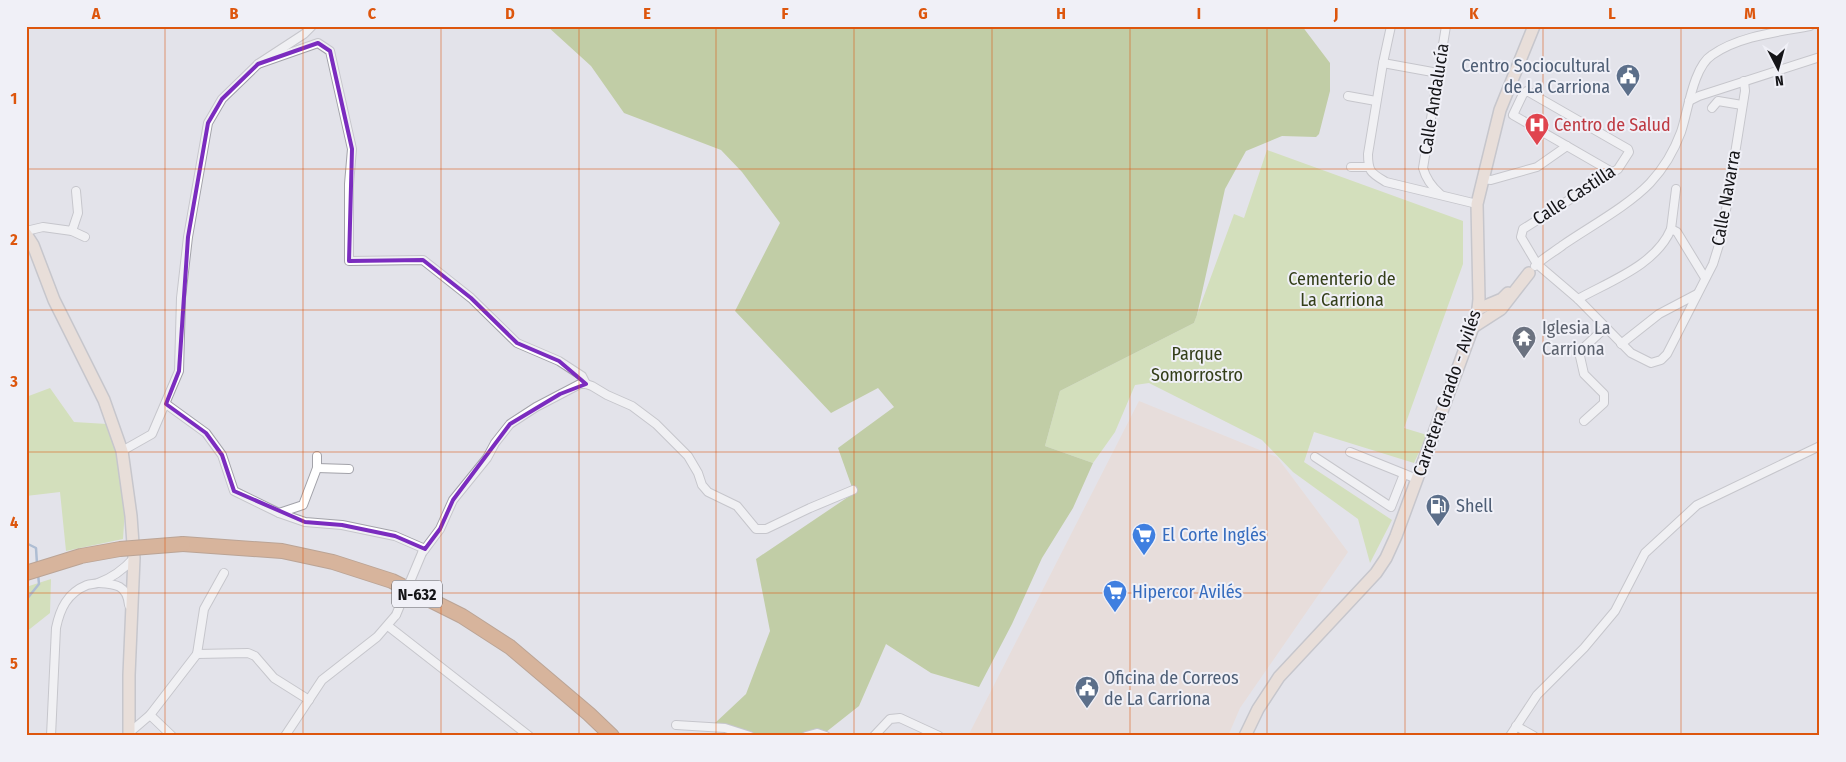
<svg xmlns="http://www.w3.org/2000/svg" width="1846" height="762" viewBox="0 0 1846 762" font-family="'Fira Sans Condensed',sans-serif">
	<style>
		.commercial { fill: #ecd4c9 }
		.green { fill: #bfd985 }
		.forest { fill: #97b156 }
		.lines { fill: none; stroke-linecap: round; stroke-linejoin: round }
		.stream { stroke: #6d8eb8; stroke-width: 2.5 }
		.street-casing { stroke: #a2a2a9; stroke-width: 10 }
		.secondary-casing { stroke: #a2a2a9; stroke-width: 14 }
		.highway-casing { stroke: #895731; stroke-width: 16 }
		.street { stroke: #fff; stroke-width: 8 }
		.secondary { stroke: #eed7c5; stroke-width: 11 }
		.highway { stroke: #c87a3e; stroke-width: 14 }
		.street-bridge-casing { stroke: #a2a2a9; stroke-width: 10; stroke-linecap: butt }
		.highway-bridge-casing { stroke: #895731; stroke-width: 16; stroke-linecap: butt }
		.street-bridge { stroke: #fff; stroke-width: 8 }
		.highway-bridge { stroke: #c87a3e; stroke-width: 14 }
		.marked { fill: none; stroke: #7b2cbf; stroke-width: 4; stroke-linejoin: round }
		.grid { fill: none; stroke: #dd560d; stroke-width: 1; stroke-opacity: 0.55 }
		.labels { text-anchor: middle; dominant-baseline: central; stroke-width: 4; stroke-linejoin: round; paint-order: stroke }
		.shield { fill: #f0f0f7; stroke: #57575b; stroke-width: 1 }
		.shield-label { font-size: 16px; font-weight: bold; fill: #151518 }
		.service-label { font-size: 18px; fill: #4e5e75; stroke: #f0f0f7; text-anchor: start }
		.street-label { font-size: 18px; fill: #151518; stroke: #f0f0f7 }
		.health-label { font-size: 18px; fill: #be3a42; stroke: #f0f0f7; text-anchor: start }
		.park-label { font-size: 18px; fill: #333e18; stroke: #f0f0f7 }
		.worship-label { font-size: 18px; fill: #5b616d; stroke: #f0f0f7; text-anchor: start }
		.shop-label { font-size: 18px; fill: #366cbe; stroke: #f0f0f7; text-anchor: start }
		.neatline { fill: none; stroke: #dd560d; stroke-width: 2 }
		.grid-label { font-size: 16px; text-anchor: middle; font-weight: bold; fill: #dd560d }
	</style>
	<rect width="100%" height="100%" fill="#e3e3ea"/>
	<polygon class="commercial" points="1139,401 1277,457 1348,552 1240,708 1228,736 968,736"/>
	<g class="green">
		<polygon points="1267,150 1463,221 1463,264 1404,428 1427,435 1414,463 1314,432 1304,462 1392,520 1370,563 1358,519 1293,472 1262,440 1149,383 1135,385 1115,432 1093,463 1045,446 1060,391 1194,323 1234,214 1244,218"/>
		<polygon points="50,388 74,422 107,424 127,479 123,539 66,551 60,492 26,496 26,397"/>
		<polygon points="51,579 50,613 26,632 26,587"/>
	</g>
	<polygon class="forest" points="547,26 1302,26 1330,63 1330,91 1319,134 1316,137 1282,136 1246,151 1225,189 1197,315 1194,323 1060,391 1045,446 1093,463 1073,508 1042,558 1012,624 979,687 931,673 886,644 859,706 821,736 730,736 714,724 746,694 770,631 756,559 854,493 838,448 894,407 878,388 831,413 735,311 780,223 742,172 721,150 624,113 591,66"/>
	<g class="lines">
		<g class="stream">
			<polyline points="26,543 36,548 37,564"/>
			<polyline points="26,600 39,584 38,574"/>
		</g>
		<defs>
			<g id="street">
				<path d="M1391,26L1383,63L1368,154C1368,172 1371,173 1386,182L1477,204"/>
				<polyline points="1383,63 1438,73"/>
				<polyline points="258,64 318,43 330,51 352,149 349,184 349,261 423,260 471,298 517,343 559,361 582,376 586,384"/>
				<polyline points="1348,96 1376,101"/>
				<polyline points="1689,101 1699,96 1820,57"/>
				<polyline points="1712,108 1718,101 1742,105"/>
				<polyline points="1351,167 1368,167"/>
				<polyline points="1612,172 1513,115 1523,94 1527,91 1628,149 1629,152 1618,169 1523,229 1521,237 1537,264 1578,299 1631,353 1651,363 1661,360 1667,354 1713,264 1722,235 1745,91 1744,81"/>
				<polyline points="1482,179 1491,180 1537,167 1567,146"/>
				<path d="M1440,194C1431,186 1426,179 1423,168L1446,26"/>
				<polyline points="1671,229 1676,189"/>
				<polyline points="26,231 43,227 72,231 78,213 76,191"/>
				<polyline points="72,231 85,237"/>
				<path d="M1535,266C1543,258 1554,252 1563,245C1589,227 1628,206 1650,183C1664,168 1674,151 1681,132C1688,112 1693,67 1712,55C1739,36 1778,32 1810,26"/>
				<path d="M1578,299C1610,281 1656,265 1671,229L1677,232L1705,278"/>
				<polyline points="1621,344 1659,314 1697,294"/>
				<polyline points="166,404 206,433 222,455 234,491 279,513 303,505 317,468 317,456"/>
				<polyline points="1584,421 1604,403 1604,394 1584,374 1579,352 1605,328"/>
				<polyline points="122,451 152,434 179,371 181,298 188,237 208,123 222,99 258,64 304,34 312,26"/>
				<polyline points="1350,452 1417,479"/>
				<polyline points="1315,457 1391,507 1404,474"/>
				<polyline points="317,468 349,469"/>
				<polyline points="279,513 305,522 342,525 395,536 425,549"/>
				<polyline points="422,553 440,529 453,500 487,458 495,443 510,424 536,407 580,384 586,384 592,386 607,395 632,406 656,424 688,456 698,473 702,485 708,492 737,506 756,529 766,529 810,508 853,490"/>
				<path d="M99,583C116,584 127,585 129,605"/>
				<polyline points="388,626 529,736"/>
				<polyline points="197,654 248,653 255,656 274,678 309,700"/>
				<polyline points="150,715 172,736"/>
				<polyline points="676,725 725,728 750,736"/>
				<polyline points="1516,726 1534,736"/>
				<polyline points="129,733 150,715 197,654 204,609 224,573"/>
				<path d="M51,736L56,628C60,609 67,593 87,585C90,584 95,584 98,583C112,578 124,569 134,558"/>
				<polyline points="285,736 322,680 377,637 396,615"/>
				<polyline points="806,736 817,733 826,736"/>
				<polyline points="874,736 890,719 900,718 939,736"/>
				<polyline points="1510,736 1537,695 1584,648 1615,611 1645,553 1697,505 1820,446"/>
			</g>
			<g id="secondary">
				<polyline points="26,234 33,245 54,300 104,400 122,451 131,516 134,558 129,675 129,736"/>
				<polyline points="1478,309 1502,299 1508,293"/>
				<polyline points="1473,327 1501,309 1529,273"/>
				<polyline points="1245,736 1258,709 1279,677 1376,573 1386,558 1396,536 1473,327 1478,309 1479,299 1477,204 1500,110 1534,26"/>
			</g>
			<polyline id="highway" points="183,544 282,551 333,562 392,581 462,616 510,647 589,714 612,736"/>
		</defs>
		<use href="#street" class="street-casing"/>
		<use href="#secondary" class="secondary-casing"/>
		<use href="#highway" class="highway-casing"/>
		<use href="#street" class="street"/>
		<use href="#secondary" class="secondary"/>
		<use href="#highway" class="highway"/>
		<defs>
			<polyline id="street-bridge" points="396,615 422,553"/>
			<polyline id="highway-bridge" points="26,573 81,556 120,549 183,544"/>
		</defs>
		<use href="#street-bridge" class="street-bridge-casing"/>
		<use href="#highway-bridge" class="highway-bridge-casing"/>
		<use href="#street-bridge" class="street-bridge"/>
		<use href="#highway-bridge" class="highway-bridge"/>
	</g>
	<path d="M0 0H1846V762H0ZM318,43L330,51L352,149L349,261L423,260L471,298L517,343L559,361L586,384L560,394L510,424L453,500L440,529L425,549L395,536L342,525L305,522L234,491L222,455L206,433L166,404L179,371L188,237L208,123L222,99L258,64Z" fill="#e3e3ea" fill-opacity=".55" fill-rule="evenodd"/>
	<path class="marked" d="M318,43L330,51L352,149L349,261L423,260L471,298L517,343L559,361L586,384L560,394L510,424L453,500L440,529L425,549L395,536L342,525L305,522L234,491L222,455L206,433L166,404L179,371L188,237L208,123L222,99L258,64Z"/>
	<path class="grid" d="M165,26V736M303,26V736M441,26V736M579,26V736M716,26V736M854,26V736M992,26V736M1130,26V736M1267,26V736M1405,26V736M1543,26V736M1681,26V736M26,169H1820M26,310H1820M26,452H1820M26,593H1820"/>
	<defs>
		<symbol id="civic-pin" viewBox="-11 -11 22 30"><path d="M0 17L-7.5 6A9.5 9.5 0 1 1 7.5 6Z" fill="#5c6f8a" stroke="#f0f0f7"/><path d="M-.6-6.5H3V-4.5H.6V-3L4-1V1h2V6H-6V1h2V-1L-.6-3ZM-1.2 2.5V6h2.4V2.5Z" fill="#fff"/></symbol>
		<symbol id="hospital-pin" viewBox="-11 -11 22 30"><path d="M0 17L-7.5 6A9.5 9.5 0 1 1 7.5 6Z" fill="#e0444e" stroke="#f0f0f7"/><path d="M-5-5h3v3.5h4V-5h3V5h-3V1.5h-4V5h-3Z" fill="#fff"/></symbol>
		<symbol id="temple-pin" viewBox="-11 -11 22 30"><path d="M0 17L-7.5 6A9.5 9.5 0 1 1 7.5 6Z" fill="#6b7280" stroke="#f0f0f7"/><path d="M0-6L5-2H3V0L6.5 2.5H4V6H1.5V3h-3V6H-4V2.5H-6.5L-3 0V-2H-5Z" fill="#fff"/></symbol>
		<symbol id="fuel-pin" viewBox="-11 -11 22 30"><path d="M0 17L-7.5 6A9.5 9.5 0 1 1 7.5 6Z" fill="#5c6f8a" stroke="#f0f0f7"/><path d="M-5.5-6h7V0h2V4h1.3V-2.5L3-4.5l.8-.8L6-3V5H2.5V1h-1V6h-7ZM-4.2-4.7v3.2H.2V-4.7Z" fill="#fff"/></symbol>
		<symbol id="supermarket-pin" viewBox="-11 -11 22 30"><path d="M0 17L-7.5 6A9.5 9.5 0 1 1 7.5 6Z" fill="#3f7fe0" stroke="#f0f0f7"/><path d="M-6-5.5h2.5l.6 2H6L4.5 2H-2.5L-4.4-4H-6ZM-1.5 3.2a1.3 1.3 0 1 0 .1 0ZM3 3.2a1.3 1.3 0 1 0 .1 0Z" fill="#fff"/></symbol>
	</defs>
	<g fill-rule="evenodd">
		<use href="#civic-pin" x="1614" y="62" width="28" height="38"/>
		<use href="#hospital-pin" x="1523" y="111" width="28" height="38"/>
		<use href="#temple-pin" x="1510" y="324" width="28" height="38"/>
		<use href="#fuel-pin" x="1424" y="492" width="28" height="38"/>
		<use href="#supermarket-pin" x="1130" y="521" width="28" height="38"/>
		<use href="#supermarket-pin" x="1101" y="578" width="28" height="38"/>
		<use href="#civic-pin" x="1073" y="674" width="28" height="38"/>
	</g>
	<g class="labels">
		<rect class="shield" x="392" y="580.5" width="50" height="27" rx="4"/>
		<g class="shield-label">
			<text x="417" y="594">N-632</text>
		</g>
		<g class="service-label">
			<text x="1610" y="66" text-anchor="end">Centro Sociocultural<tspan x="1610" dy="21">de La Carriona</tspan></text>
			<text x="1456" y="506">Shell</text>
			<text x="1104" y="678">Oficina de Correos<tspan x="1104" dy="21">de La Carriona</tspan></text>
		</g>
		<g class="street-label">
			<text transform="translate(1434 99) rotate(-81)">Calle Andalucía</text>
			<text transform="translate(1574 195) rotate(-33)">Calle Castilla</text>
			<text transform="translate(1726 198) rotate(-80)">Calle Navarra</text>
			<text transform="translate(1447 393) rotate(-71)">Carretera Grado - Avilés</text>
		</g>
		<g class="health-label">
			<text x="1554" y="125">Centro de Salud</text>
		</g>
		<g class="park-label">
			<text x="1342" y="279">Cementerio de<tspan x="1342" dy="21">La Carriona</tspan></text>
			<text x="1197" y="354">Parque<tspan x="1197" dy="21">Somorrostro</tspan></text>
		</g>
		<g class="worship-label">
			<text x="1542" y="328">Iglesia La<tspan x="1542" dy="21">Carriona</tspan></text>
		</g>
		<g class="shop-label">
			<text x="1162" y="535">El Corte Inglés</text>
			<text x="1132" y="592">Hipercor Avilés</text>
		</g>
	</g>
	<rect width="1846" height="762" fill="none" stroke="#f0f0f7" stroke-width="55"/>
	<g transform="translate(1778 68) rotate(174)" stroke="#f0f0f7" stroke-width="4" paint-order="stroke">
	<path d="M0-4L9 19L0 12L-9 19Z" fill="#151518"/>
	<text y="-8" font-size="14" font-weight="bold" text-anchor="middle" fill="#151518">N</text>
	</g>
	<rect x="28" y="28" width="1790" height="706" class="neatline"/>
	<g class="grid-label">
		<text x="96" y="19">A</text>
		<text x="234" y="19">B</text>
		<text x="372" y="19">C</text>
		<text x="510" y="19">D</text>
		<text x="647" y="19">E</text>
		<text x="785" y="19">F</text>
		<text x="923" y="19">G</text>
		<text x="1061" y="19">H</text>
		<text x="1199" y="19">I</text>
		<text x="1336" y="19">J</text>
		<text x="1474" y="19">K</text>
		<text x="1612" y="19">L</text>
		<text x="1750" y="19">M</text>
		<text x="14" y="104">1</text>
		<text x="14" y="245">2</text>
		<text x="14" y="387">3</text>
		<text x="14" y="528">4</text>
		<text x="14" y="669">5</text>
	</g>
</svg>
